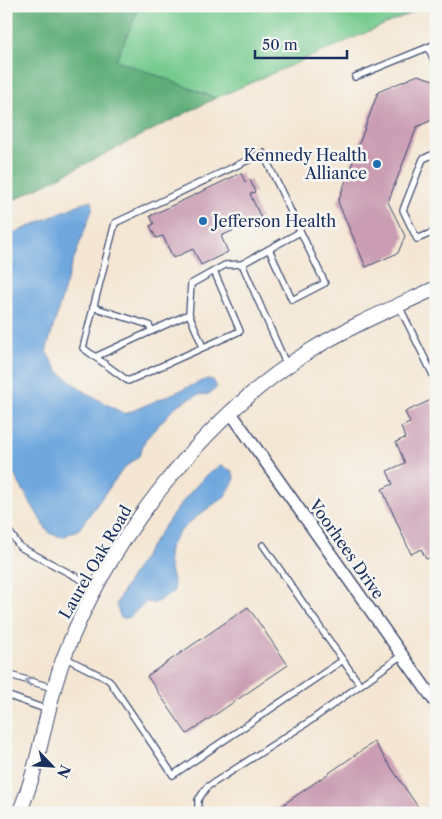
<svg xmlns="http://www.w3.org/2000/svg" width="442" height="819" viewBox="0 0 442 819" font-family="'Libre Caslon Text',serif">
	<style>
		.green { fill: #74ca8e; stroke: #487c76 }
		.forest { fill: #5fae79; stroke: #3d6e6c }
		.water { fill: #6fa8de; stroke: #456c9e }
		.building { fill: #ca9db3 }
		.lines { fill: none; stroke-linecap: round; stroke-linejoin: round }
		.service-casing { stroke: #3c4a70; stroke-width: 8 }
		.minor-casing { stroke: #3c4a70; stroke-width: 14 }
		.tertiary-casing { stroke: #3c4a70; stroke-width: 16 }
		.service { stroke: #fff; stroke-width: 5.5 }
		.minor { stroke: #fff; stroke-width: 11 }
		.tertiary { stroke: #fff; stroke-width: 14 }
		.oneway { stroke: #8d97ae }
		.poi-dot { fill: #1f6fb2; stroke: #f6f6f2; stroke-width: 2 }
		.labels { text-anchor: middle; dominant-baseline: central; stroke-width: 5; stroke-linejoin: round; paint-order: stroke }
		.poi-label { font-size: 16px; fill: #1b2f5e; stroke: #f6f6f2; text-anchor: end }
		.street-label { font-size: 16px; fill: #1b2f5e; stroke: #f6f6f2 }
	</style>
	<rect width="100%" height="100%" fill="#f6f6f2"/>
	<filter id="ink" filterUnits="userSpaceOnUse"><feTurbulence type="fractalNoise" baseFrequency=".02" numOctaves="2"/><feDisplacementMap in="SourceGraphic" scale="10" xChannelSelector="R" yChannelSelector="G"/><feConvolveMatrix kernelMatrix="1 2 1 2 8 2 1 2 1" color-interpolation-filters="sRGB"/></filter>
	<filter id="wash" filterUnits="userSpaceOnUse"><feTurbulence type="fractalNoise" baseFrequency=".0096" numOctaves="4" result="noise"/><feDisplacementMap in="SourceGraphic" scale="20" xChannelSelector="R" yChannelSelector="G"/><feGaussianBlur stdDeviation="1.12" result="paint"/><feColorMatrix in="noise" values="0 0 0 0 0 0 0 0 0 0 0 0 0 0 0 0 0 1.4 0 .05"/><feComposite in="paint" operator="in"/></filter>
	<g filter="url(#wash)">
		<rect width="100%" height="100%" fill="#f4e6d3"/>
		<polygon class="green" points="140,6 427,6 216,98 116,60"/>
		<polygon class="forest" points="6,6 140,6 116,60 216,98 6,204"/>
		<g class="water">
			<polygon points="87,201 92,201 93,207 70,270 46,352 59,372 86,393 125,414 207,379 213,380 217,387 209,394 197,395 176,406 145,440 139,456 123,469 79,529 63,537 51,534 46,529 6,461 6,237"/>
			<path d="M221,466L232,471L235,479L226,495C208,510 169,531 168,556C168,569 175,580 174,591L155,603L146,602L128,618H121L116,604C130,576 194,474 221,466Z"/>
		</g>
		<g id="blocks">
			<g class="building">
				<polygon points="418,75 433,80 436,86 436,118 417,127 388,202 405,236 398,253 366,267 338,202 378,92"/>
				<polygon points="241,173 245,182 250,179 255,192 250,194 261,218 221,236 228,252 201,265 193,249 173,258 163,236 156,238 150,226 154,224 150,216"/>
				<polygon points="431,400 436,411 436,555 426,559 421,549 411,554 382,489 393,484 387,471 405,463 396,442 405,438 401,427 410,423 405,412"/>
				<polygon points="248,607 288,665 187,734 147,676"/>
				<polygon points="374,742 422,813 271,813"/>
			</g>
		</g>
	</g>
	<g filter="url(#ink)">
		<use href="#blocks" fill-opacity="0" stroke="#3c4a70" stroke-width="1"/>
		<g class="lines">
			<defs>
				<g id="service">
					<polyline points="428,47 436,65"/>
					<polyline points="355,77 436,44"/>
					<polyline points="436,153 423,159 403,210 417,239 436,231"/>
					<polyline points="242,264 287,366"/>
					<polyline points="214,271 240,331 128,381 83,348 115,223 263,153 325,283 292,300 269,249"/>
					<polyline points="399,306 433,375 436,376"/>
					<polyline points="93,307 149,325 152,331"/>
					<polyline points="189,314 203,347"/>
					<polyline points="95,357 189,314 191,284 225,265 242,264 300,232"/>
					<polyline points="6,527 20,547 97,588"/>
					<polyline points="263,545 360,685"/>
					<polyline points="64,657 109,680 173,775 343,660"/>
					<polyline points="6,670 10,675 53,688"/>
					<polyline points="6,695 48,710"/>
					<polyline points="198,813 198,800 207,787 310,721 402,655"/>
				</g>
				<polyline id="minor" points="231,413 436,703"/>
				<path id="tertiary" d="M19,813C41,763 45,708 64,657C108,541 202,419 308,352C348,327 393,308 436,288"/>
			</defs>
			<use href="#service" class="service-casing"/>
			<use href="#minor" class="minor-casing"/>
			<use href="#tertiary" class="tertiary-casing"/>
			<use href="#service" class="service"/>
			<use href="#minor" class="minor"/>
			<use href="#tertiary" class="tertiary"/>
		</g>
		<defs><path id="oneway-chevron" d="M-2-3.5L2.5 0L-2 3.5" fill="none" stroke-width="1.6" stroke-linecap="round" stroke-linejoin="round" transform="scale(1.25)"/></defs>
		<use class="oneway" href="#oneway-chevron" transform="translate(29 681) rotate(-164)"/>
	</g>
	<g class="poi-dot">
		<circle cx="377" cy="164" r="5"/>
		<circle cx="203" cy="221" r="5"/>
	</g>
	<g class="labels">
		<g class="poi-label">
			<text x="367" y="155">Kennedy Health<tspan x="367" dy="18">Alliance</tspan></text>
			<text x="213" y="221" text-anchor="start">Jefferson Health</text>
		</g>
		<g class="street-label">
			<text transform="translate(347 549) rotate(55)">Voorhees Drive</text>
			<text transform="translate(95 562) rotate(-60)">Laurel Oak Road</text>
		</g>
	</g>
	<rect width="442" height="819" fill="none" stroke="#f6f6f2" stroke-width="25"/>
	<g transform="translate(52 766) rotate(115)" stroke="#f6f6f2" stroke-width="4" paint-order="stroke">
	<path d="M0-4L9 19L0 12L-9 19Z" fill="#1b2f5e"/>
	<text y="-8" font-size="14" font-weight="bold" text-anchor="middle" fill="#1b2f5e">N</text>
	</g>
	<path d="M255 50v8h92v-8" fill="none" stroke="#1b2f5e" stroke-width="2.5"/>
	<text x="262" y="50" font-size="15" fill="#1b2f5e" stroke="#f6f6f2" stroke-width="4" paint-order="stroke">50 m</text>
</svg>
